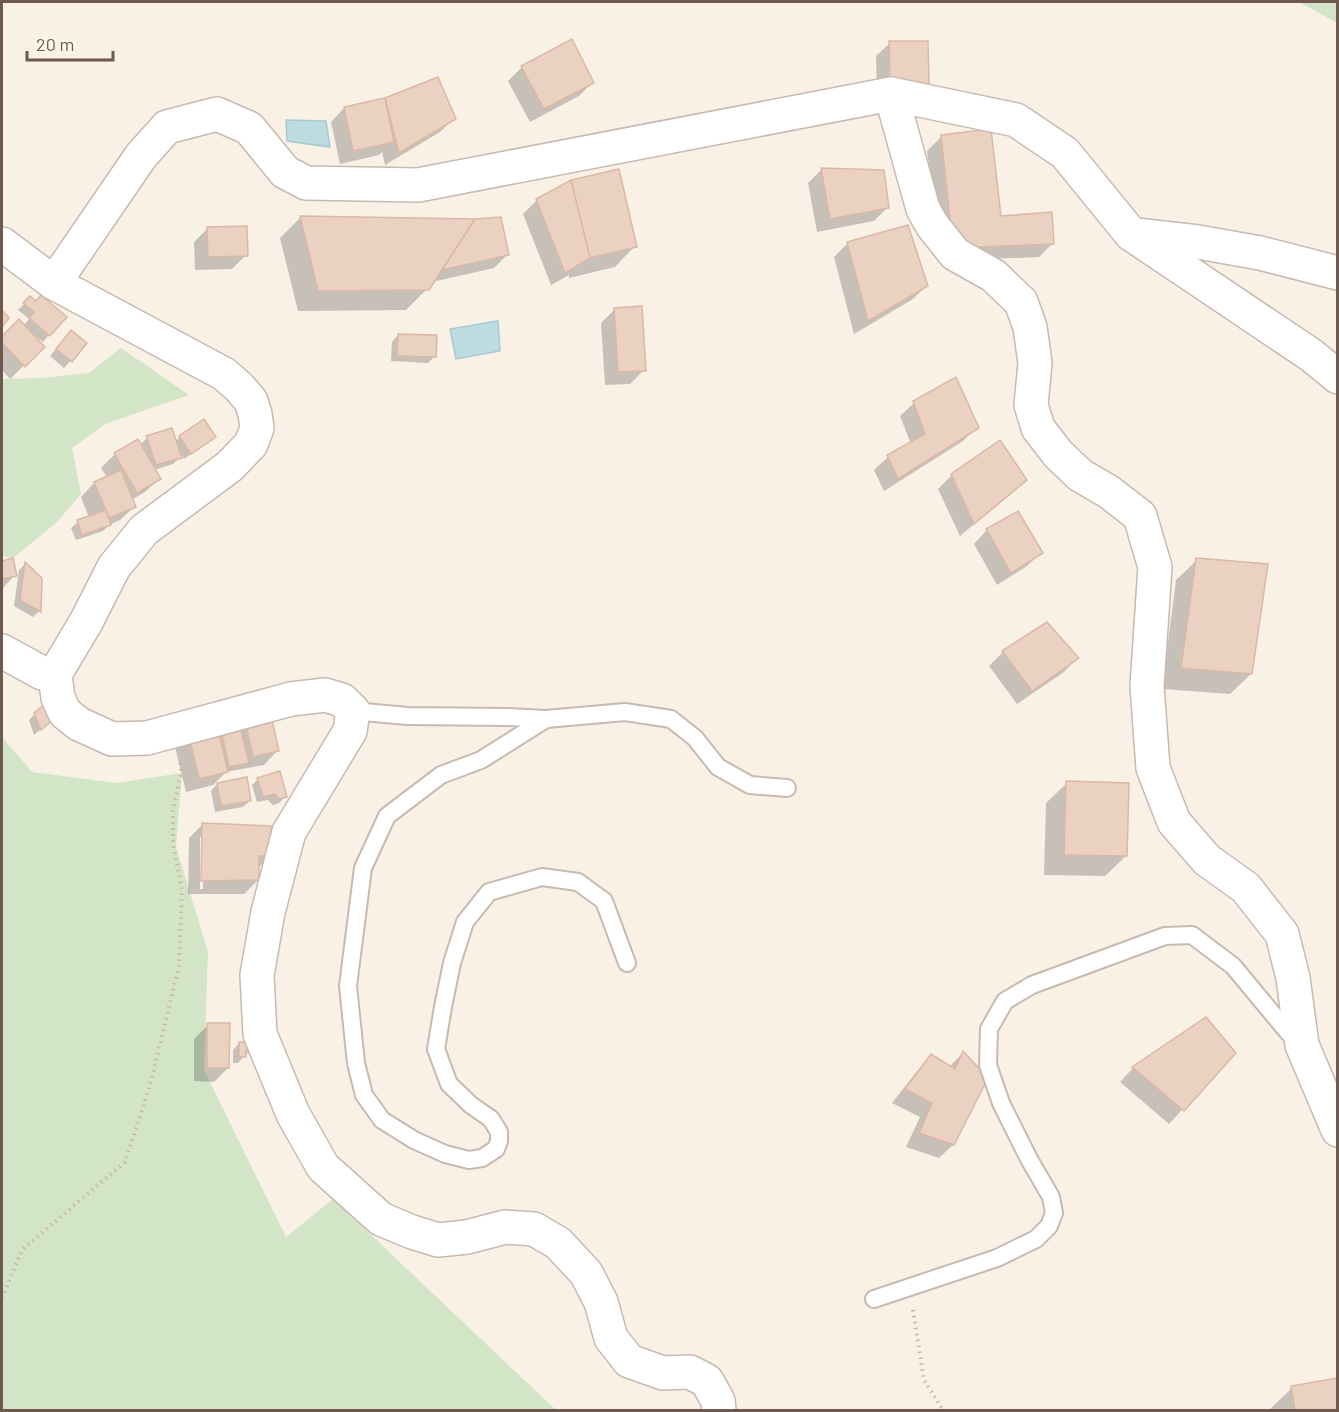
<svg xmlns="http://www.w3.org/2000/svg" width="1339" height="1412" viewBox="0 0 1339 1412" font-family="Barlow,sans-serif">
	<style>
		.green { fill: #d3e5c7 }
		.water { fill: #bddce0; stroke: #a5cbd1; stroke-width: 1.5 }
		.shadow { fill: #0003; fill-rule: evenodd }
		.building { fill: #ebd1c1; stroke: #dbb8a4; stroke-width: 1.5 }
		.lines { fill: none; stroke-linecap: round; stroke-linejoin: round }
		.service-casing { stroke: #c9b9ae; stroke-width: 20 }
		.minor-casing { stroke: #c9b9ae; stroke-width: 36 }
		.path { stroke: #d0b5a5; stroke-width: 4; stroke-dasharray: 1.5 4.5; stroke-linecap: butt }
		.service { stroke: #fff; stroke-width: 16 }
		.minor { stroke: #fff; stroke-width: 33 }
	</style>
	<rect width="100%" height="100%" fill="#f9f1e6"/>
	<g class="green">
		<polygon points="1299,2 1337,2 1337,23"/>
		<polygon points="121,348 189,395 105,424 72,448 81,494 56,523 13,558 2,556 2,379 42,378 89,373"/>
		<polygon points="2,737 32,772 116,783 182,773 176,847 208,952 204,1070 286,1237 333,1199 556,1410 2,1410"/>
	</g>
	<g class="water">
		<polygon points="286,120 326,121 330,147 287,141"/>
		<polygon points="498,321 500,351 456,359 450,329"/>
	</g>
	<g class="shadow">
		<polygon points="890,43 927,83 913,97 877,98 876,56"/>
		<polygon points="522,67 592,83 579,96 530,122 508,81"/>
		<polygon points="385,99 454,118 440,132 385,165 382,152 379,155 340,164 331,122 344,108"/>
		<polygon points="941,137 1000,218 1053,243 1039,257 940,261 927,151"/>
		<polygon points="822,169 888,207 874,221 817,232 808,183"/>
		<polygon points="537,200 635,246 615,267 569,278 569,275 551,285 523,214"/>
		<polygon points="300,218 475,221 507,255 494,268 432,282 427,289 406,310 298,311 280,238"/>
		<polygon points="208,228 246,255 232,269 195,270 194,242"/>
		<polygon points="848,243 927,285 913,299 854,334 834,257"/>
		<polygon points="30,298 49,335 43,342 31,332 30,333 43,347 10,379 2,370 2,338 19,321 23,326 29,319 18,310"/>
		<polygon points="615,309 644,370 630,384 605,385 601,323"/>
		<polygon points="398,335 435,356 428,363 391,361 392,342"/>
		<polygon points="65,338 85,344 64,368 50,356"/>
		<polygon points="914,403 977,427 963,441 884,491 874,470 888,457 911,444 900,416"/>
		<polygon points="180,437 214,437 207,443 184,459 179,450 180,457 173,464 154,470 159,479 145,492 131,500 134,507 120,520 109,525 103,531 76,540 71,528 78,522 89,518 81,497 94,483 107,477 101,468 115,454 140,445 147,438 175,442"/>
		<polygon points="952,475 1025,480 1011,493 960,536 938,489"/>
		<polygon points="987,530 1041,553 1027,566 997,585 974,544"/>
		<polygon points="12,560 15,575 2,589 2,562"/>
		<polygon points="1197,560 1251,674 1230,694 1162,689 1176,580"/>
		<polygon points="25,564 39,611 33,617 14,606 19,570"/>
		<polygon points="1047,624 1077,658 1064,672 1017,704 989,666 1003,652"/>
		<polygon points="35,714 54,718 34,735 29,720"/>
		<polygon points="245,718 277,751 264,765 226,772 213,785 246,779 250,801 243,807 215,812 211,791 217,784 186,792 175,747"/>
		<polygon points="258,779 285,797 279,803 273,805 268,800 257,802 252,785"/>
		<polygon points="1067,783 1126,856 1105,876 1044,875 1046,803"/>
		<path d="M203,824L270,856L258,868V880L244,894H188L189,838ZM200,837H203V889H200Z"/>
		<polygon points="1206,1019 1234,1053 1169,1124 1120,1082 1133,1068"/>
		<polygon points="208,1025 228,1068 214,1082 194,1081 194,1039"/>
		<polygon points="239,1043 250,1050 238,1063 233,1063 233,1050"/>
		<polygon points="963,1053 953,1145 939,1158 906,1147 920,1117 892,1103 918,1070 931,1056 949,1067"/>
		<polygon points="1338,1380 1338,1410 1271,1410 1271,1408 1292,1388"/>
	</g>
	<g class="building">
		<polygon points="572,39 594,83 544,109 521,66"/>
		<polygon points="889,41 928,41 929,84 890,85"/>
		<polygon points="438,77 456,119 399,153 385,98"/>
		<polygon points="385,98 394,142 353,151 344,107"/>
		<polygon points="991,129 1001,216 1052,212 1054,244 953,248 941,135"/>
		<polygon points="821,168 884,170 889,208 830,219"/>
		<polygon points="619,169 637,247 590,258 571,180"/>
		<polygon points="571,180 590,258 565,273 536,199"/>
		<polygon points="300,216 475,219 429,290 318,291"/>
		<polygon points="501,217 509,255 442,270 475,219"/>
		<polygon points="908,225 928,286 868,321 847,242"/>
		<polygon points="247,226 248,256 208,257 207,227"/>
		<polygon points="41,295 67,317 50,336 29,318 34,312 23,303 30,296 36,301"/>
		<polygon points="642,306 646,371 618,372 614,308"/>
		<polygon points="2,310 9,318 2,327"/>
		<polygon points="19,319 45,347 25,367 2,343 2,336"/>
		<polygon points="71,330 87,343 72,362 56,349"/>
		<polygon points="398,334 437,335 436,357 397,356"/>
		<polygon points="956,377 979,428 898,479 887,455 925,434 913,401"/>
		<polygon points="204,419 216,437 191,454 179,436"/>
		<polygon points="172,428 182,458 156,465 146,436"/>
		<polygon points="138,439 161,479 137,493 114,453"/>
		<polygon points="1000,440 1027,480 974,524 951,474"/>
		<polygon points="121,470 136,507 109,518 94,482"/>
		<polygon points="106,510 111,525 82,535 77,520"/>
		<polygon points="1018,511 1043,553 1011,573 986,529"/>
		<polygon points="13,558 17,576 2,579 2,561"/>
		<polygon points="1196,558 1268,564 1252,674 1181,668"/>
		<polygon points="25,562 42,578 41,612 20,600"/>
		<polygon points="1047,622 1079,658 1032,691 1002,651"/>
		<polygon points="51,699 62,712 41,730 34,713"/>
		<polygon points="270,711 279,751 253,757 244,716"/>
		<polygon points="239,721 249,763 229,767 220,725"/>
		<polygon points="217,725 228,772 199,779 188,732"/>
		<polygon points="280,771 287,797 279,799 275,794 263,797 257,778"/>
		<polygon points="247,777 251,801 221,806 217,783"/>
		<polygon points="1066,781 1129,783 1127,856 1064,855"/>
		<polygon points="202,823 271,826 272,856 259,856 259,880 201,881"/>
		<polygon points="1206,1017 1236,1053 1184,1111 1132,1067"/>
		<polygon points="207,1023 230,1023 229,1068 207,1068"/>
		<polygon points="239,1042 251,1042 251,1050 246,1050 246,1057 239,1057"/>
		<polygon points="963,1051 988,1078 954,1145 919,1133 932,1103 905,1089 931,1054 955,1069"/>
		<polygon points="1338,1378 1338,1410 1295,1410 1291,1386"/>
	</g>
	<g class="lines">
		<defs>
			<g id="service">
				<polyline points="353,711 407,716 508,717 546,719 481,760 441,775 387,816 363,868 348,986 356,1063 364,1095 382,1120 414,1140 445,1154 469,1160 482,1158 496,1149 499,1141 499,1132 491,1119 471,1105 449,1084 436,1049 443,1007 452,963 465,922 489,892 542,877 578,882 604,901 627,963"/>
				<polyline points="546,719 625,712 671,719 695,738 718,767 750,785 787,788"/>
				<polyline points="874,1299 997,1258 1036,1239 1049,1226 1054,1213 1051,1197 1029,1159 1001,1103 988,1065 989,1029 1005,1001 1032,985 1165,936 1192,935 1233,966 1287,1031 1297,1041"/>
			</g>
			<g id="minor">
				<polyline points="891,94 923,209 932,225 955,254 994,276 1021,302 1030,327 1035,363 1031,405 1038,428 1058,454 1080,475 1109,492 1140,516 1155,567 1147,686 1153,768 1174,822 1207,860 1246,888 1282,934 1293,978 1302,1045 1338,1130"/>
				<polyline points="1136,235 1198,242 1260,253 1338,273"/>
				<polyline points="2,244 54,283 224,374 239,387 251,401 255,414 257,428 251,444 230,466 144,530 114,567 86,622 55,674 58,698 65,713 79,724 112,739 147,738 291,699 325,695 342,700 353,711 350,731 289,832 268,912 257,975 260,1034 293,1114 323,1167 381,1219 412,1232 438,1240 467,1237 505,1227 534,1229 558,1243 586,1273 601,1302 611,1338 629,1361 663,1373 690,1372 707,1381 718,1401 719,1410"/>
				<polyline points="54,283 141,156 167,127 217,114 249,128 285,172 306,183 418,185 891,94 1016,120 1065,153 1131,234 1311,355 1338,377"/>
				<polyline points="2,651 42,673 55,674"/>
			</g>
		</defs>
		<use href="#service" class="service-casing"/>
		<use href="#minor" class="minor-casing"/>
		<g class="path">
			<polyline points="2,1298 22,1250 125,1162 150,1085 179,966 182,890 173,843 173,811 181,771 180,760"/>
			<polyline points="913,1310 924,1380 943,1410"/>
		</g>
		<use href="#service" class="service"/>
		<use href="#minor" class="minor"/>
	</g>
	<rect width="1339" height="1412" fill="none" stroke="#6f594e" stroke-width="6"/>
	<path d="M27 51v9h86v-9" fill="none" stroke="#6f594e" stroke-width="3"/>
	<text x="36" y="51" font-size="18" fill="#6f594e" stroke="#fcf6ec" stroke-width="4.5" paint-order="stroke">20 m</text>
</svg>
